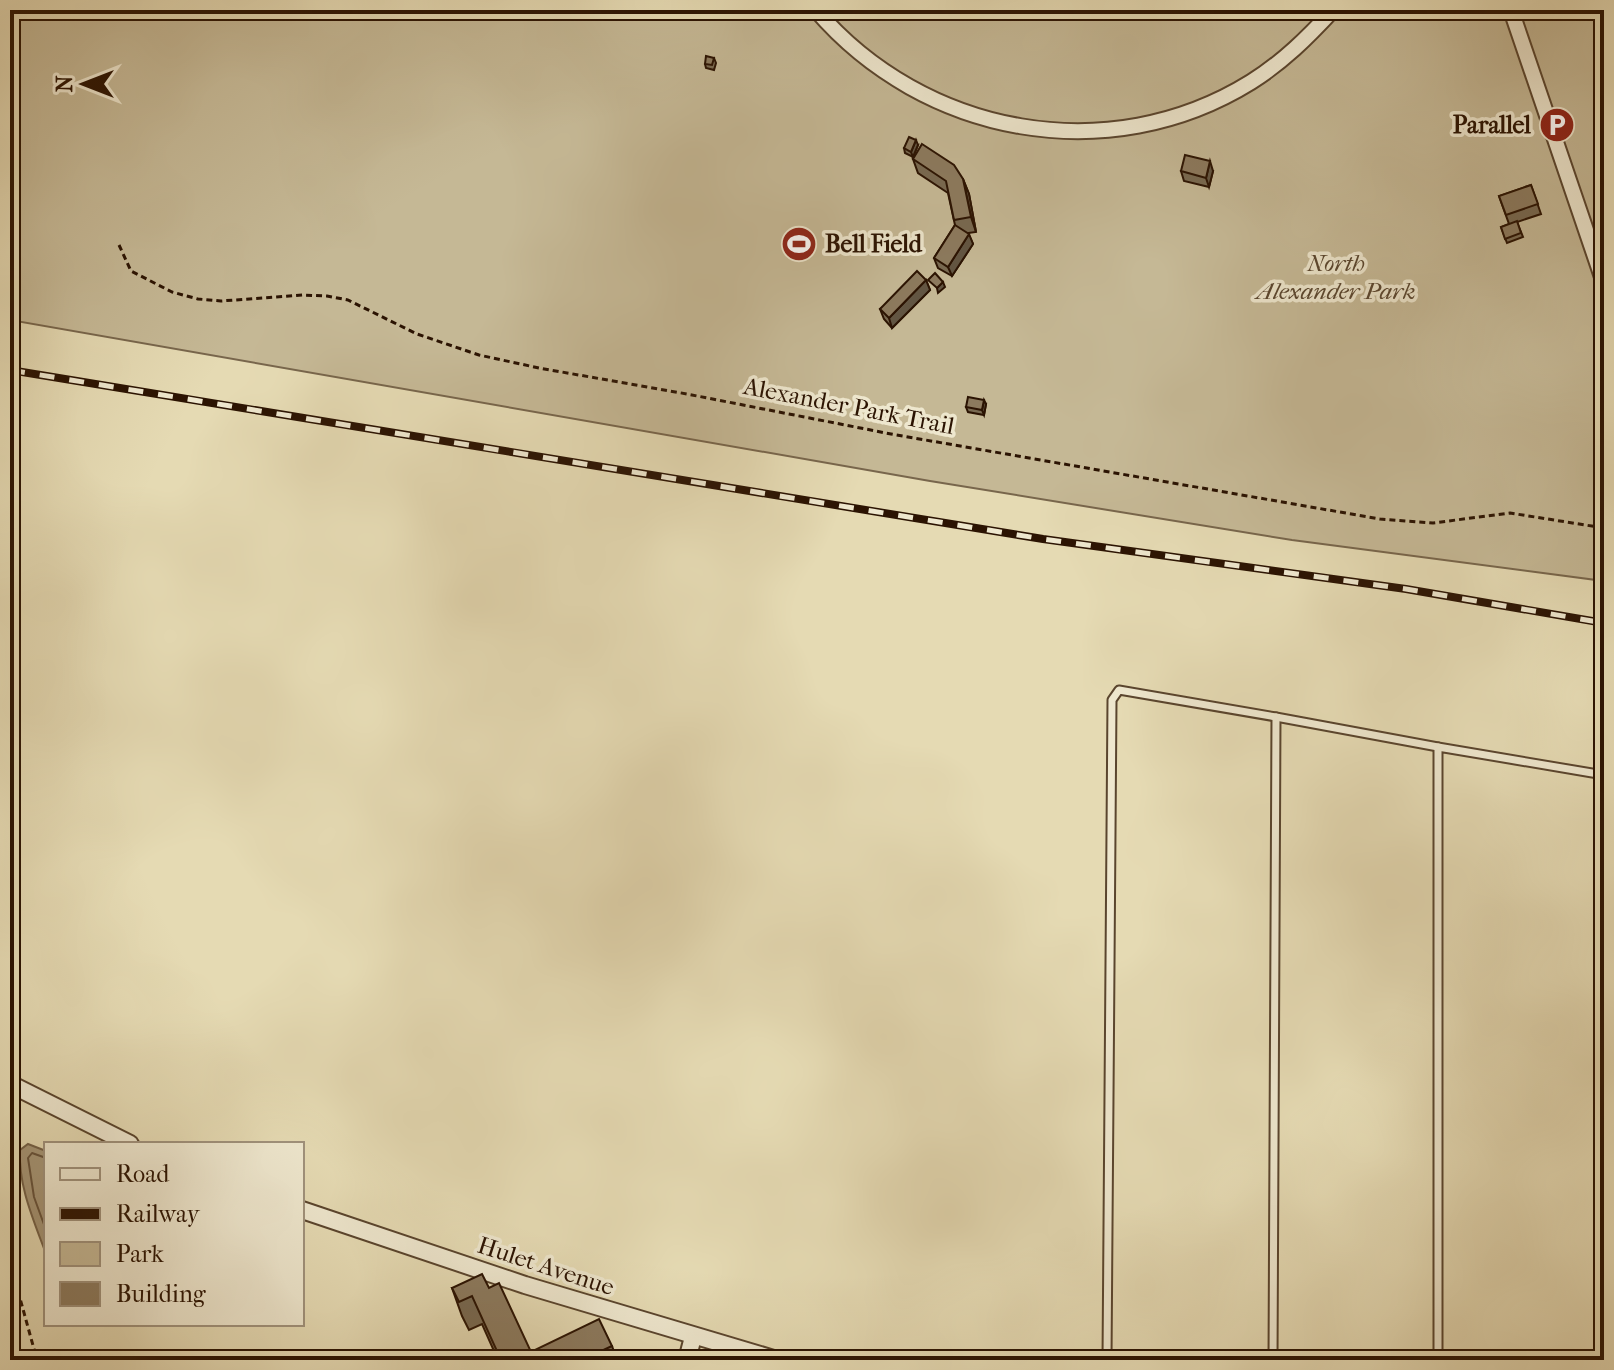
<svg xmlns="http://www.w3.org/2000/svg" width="1614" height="1370" viewBox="0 0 1614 1370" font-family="'IM FELL French Canon',serif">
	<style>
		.green { fill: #c5b895; stroke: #78664c; stroke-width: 2 }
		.water { fill: #a69677; stroke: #756248; stroke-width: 2 }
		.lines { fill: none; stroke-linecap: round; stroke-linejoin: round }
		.shore { stroke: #68543c; stroke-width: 2 }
		.service-casing { stroke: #5a452e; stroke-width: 11 }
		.minor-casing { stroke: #5a452e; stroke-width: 18 }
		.tertiary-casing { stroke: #5a452e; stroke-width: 20 }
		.path { stroke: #2b1302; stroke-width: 3; stroke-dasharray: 6 4; stroke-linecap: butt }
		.service { stroke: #eee7ce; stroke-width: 7 }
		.minor { stroke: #eee7ce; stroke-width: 14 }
		.tertiary { stroke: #eee7ce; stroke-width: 16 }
		.rail-casing { stroke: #2b1302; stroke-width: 8 }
		.rail { stroke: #eee7ce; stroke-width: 5; stroke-dasharray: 15; stroke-linecap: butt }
		.wall { fill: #786951; stroke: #2b1302; stroke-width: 2 }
		.shaded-wall { fill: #625542; stroke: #2b1302; stroke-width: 2 }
		.building { fill: #8c7a5e; stroke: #2b1302; stroke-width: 2 }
		.labels { text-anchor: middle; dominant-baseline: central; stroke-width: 7; stroke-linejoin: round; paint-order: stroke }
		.poi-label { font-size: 24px; font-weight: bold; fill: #2b1302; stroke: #eee7ce; text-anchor: end }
		.park-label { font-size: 24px; font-style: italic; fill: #59452e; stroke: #eee7ce }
		.street-label { font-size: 24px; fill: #2b1302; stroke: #eee7ce }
	</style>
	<rect width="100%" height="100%" fill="#e5dab3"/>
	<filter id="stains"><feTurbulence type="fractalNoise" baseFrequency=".0025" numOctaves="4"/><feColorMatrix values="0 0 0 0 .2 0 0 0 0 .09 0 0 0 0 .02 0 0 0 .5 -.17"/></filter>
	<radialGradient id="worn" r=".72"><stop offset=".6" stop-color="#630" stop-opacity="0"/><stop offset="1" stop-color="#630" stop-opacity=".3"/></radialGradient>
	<polygon class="green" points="10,10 1604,10 1604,581 1292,540 930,481 10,320"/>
	<path class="water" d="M28,1144L46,1151V1254C34,1221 18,1186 20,1150Z"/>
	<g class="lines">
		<polyline class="shore" points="46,1158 32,1153 28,1158 34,1197 46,1230"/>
		<defs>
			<g id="service">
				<polyline points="1276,717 1438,747"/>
				<polyline points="1107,1360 1112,700 1119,690 1276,717 1273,1360"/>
				<polyline points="1438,1360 1438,747 1604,775"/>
			</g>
			<g id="minor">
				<path d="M816,10C924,136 1109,170 1251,82C1283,62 1308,37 1333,10"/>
				<polyline points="1511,10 1604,283"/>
			</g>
			<g id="tertiary">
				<polyline points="10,1084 130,1144"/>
				<polyline points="302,1210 525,1285 777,1360"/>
				<polyline points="687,1360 693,1337"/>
			</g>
		</defs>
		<use href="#service" class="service-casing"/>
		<use href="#minor" class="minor-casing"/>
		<use href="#tertiary" class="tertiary-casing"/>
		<g class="path">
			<polyline points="119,245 131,271 172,292 198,299 221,301 303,295 327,296 348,300 417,334 479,355 539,368 687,394 891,434 1380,519 1433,523 1510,513 1604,528"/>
			<polyline points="10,1262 37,1360"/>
		</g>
		<use href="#service" class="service"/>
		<use href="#minor" class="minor"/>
		<use href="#tertiary" class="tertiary"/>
		<defs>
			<polyline id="rail" points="10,370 1043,539 1406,589 1604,623"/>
		</defs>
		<use href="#rail" class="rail-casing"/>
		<use href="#rail" class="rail"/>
	</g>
	<g class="wall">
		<polygon points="714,58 716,63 714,70 706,68 705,64"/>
		<polygon points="918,145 913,157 905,153 904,148"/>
		<polygon points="913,159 963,179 969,194 976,232 968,233 973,244 952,276 938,268 934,258 955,225 948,193 918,173"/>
		<polygon points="1181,171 1213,171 1209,187 1184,181"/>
		<polygon points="1531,185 1541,214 1517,222 1523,237 1507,243 1501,227 1509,224 1499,196"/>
		<polygon points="926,280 930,290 892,328 884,319 880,309"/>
		<polygon points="986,404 984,415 968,412 966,407"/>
		<polygon points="452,1288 489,1288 531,1352 612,1346 617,1360 498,1360 482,1324 469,1330 462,1316"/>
	</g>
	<g class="shaded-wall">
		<polygon points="916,140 918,145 913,157 911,152"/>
		<polygon points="1210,161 1213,171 1209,187 1206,178"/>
		<polygon points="963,179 969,194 976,232 971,217"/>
		<polygon points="969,234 973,244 952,276 948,267"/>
		<polygon points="926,280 930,290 892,328 889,318"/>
		<polygon points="943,282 945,287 938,293 937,288"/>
		<polygon points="984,400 986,404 984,415 982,410"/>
	</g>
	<g class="building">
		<polygon points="706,56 714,58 712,65 705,64"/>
		<polygon points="909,137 916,140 911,152 904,148"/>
		<polygon points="922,144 954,165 963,179 971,217 954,220 946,181 913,159"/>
		<polygon points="1185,155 1210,161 1206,178 1181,171"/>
		<polygon points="1531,185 1538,204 1506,215 1499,196"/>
		<polygon points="1517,221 1521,233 1505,239 1501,227"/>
		<polygon points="955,225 969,234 948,267 934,258"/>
		<polygon points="917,271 926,280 889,318 880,309"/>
		<polygon points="935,273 943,282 937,288 928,280"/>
		<polygon points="968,397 984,400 982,410 966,407"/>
		<polygon points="482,1274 489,1288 499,1283 531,1352 599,1319 612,1346 582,1360 501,1360 472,1296 459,1302 452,1288"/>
	</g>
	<defs>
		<symbol id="parking-disc" viewBox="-11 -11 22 22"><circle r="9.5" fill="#8f2418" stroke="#eee7ce"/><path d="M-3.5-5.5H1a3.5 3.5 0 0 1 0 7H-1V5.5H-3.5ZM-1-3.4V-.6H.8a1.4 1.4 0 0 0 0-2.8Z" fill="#fff"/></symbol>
		<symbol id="stadium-disc" viewBox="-11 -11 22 22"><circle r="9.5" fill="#8f2418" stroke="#eee7ce"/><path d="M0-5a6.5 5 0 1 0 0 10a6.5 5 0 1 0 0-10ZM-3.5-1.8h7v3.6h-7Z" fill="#fff"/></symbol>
	</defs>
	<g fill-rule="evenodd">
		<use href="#parking-disc" x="1537" y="105" width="40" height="40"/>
		<use href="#stadium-disc" x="779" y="224" width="40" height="40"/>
	</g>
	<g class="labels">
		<g class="poi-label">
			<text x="1531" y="125">Parallel</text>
			<text x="825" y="244" text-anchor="start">Bell Field</text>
		</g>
		<g class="park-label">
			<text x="1336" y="263">North<tspan x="1336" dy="28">Alexander Park</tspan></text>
		</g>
		<g class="street-label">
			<text transform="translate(849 406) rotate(11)">Alexander Park Trail</text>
			<text transform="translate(546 1266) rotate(18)">Hulet Avenue</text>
		</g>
	</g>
	<rect width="1614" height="1370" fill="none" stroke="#e5dab3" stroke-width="40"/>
	<rect x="12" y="12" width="1590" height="1346" fill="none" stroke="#2b1302" stroke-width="4"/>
	<rect x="20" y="20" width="1574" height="1330" fill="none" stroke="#2b1302" stroke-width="2"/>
	<rect x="44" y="1142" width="260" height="184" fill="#eee7ce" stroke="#a0927c" stroke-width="2"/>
	<rect x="60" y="1168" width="40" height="12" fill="#eee7ce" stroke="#a0927c" stroke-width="2"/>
	<text x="116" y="1182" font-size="24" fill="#2b1302">Road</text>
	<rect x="60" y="1208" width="40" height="12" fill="#2b1302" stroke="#a0927c" stroke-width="2"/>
	<text x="116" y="1222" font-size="24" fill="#2b1302">Railway</text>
	<rect x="60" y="1242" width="40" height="24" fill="#c5b895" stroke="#a0927c" stroke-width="2"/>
	<text x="116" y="1262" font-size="24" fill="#2b1302">Park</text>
	<rect x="60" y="1282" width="40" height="24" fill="#8c7a5e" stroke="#a0927c" stroke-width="2"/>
	<text x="116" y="1302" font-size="24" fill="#2b1302">Building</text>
	<g transform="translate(84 84) rotate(270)" stroke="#eee7ce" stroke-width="6" paint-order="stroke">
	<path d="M0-6L14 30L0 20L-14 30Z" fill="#2b1302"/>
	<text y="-12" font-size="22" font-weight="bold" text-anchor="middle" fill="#2b1302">N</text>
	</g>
	<rect width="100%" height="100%" filter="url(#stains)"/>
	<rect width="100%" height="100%" fill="url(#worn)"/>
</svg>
